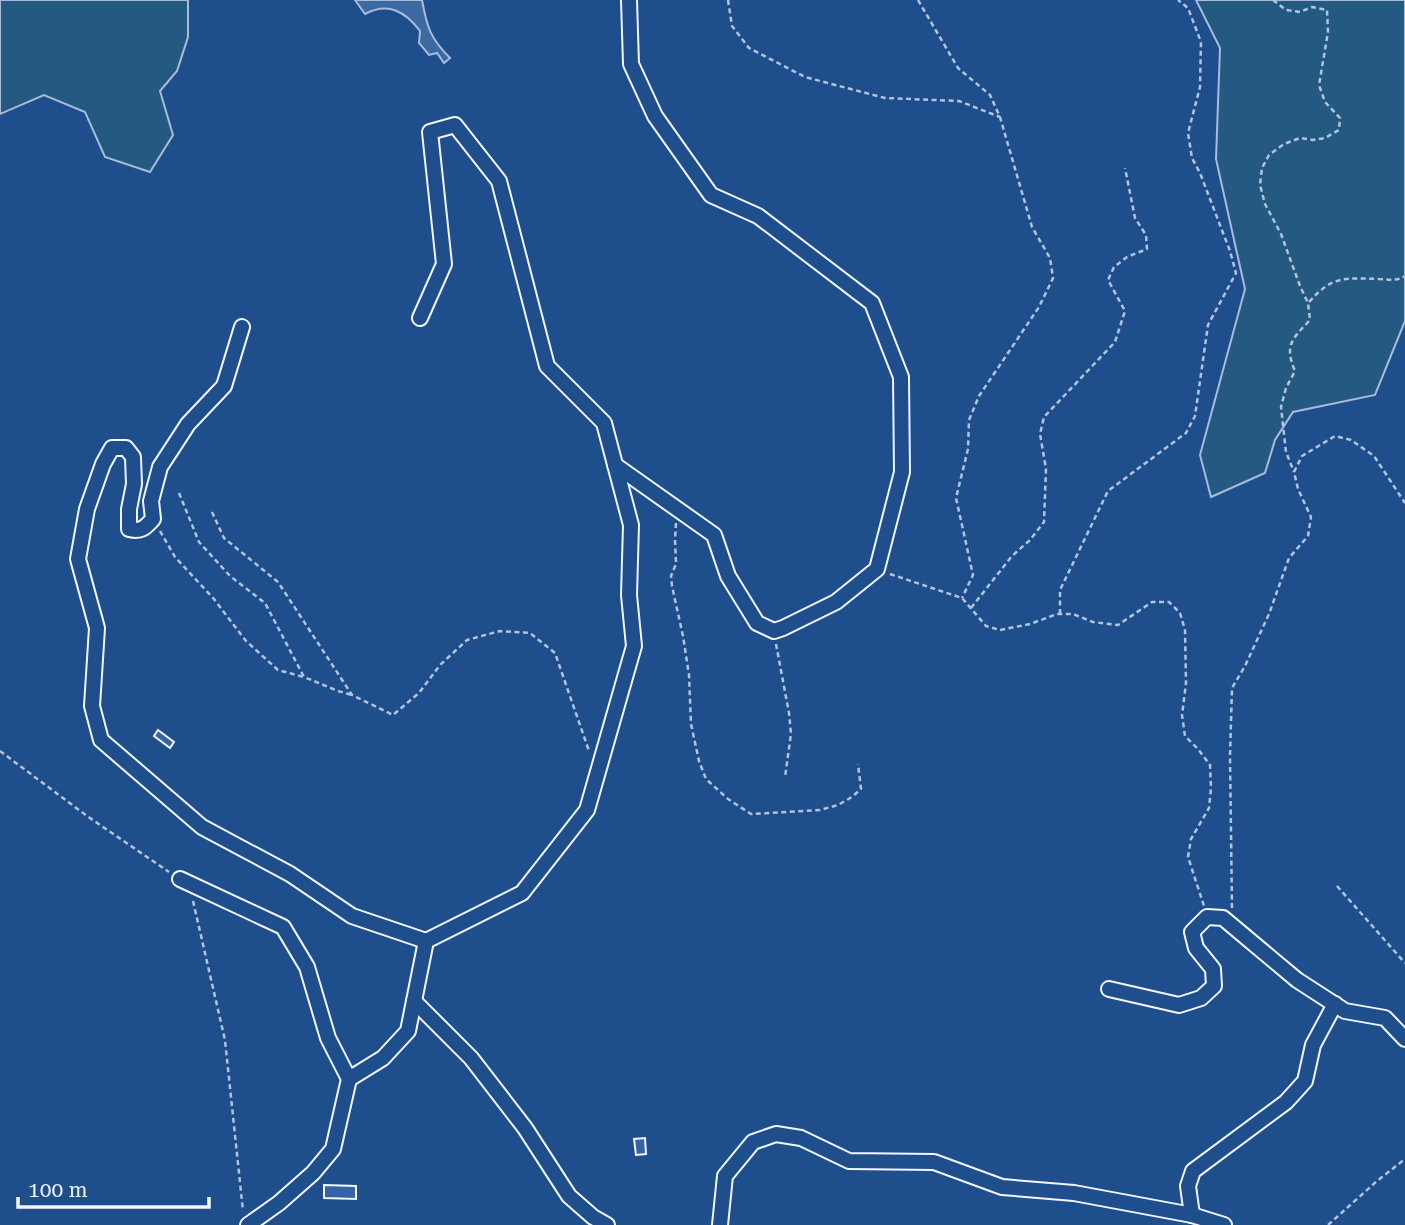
<svg xmlns="http://www.w3.org/2000/svg" width="1405" height="1225" viewBox="0 0 1405 1225" font-family="'Roboto Serif',serif">
	<style>
		.green { fill: #245a82; stroke: #a8bbd7; stroke-width: 2 }
		.water { fill: #3b69a3; stroke: #a8bbd7; stroke-width: 2 }
		.building { fill: #3563a3; stroke: #f2f6ff; stroke-width: 2 }
		.lines { fill: none; stroke-linecap: round; stroke-linejoin: round }
		.minor-casing { stroke: #f2f6ff; stroke-width: 18 }
		.path { stroke: #b3c4dc; stroke-width: 2.5; stroke-dasharray: 5 3.5; stroke-linecap: butt }
		.minor { stroke: #1f4e8c; stroke-width: 14 }
	</style>
	<rect width="100%" height="100%" fill="#1f4e8c"/>
	<g class="green">
		<polygon points="0,0 188,0 188,37 177,71 160,91 173,135 150,172 105,157 85,112 44,95 0,114"/>
		<polygon points="1196,0 1405,0 1405,321 1375,395 1293,412 1275,440 1265,473 1211,497 1200,455 1245,289 1216,159 1220,48"/>
	</g>
	<path class="water" d="M355,0H422C427,27 430,38 450,58L444,63L437,53L429,55L419,43L420,31C405,11 388,2 365,14Z"/>
	<g class="building">
		<polygon points="158,730 174,742 170,748 154,736"/>
		<polygon points="645,1138 646,1154 636,1155 634,1139"/>
		<polygon points="324,1185 356,1186 356,1199 324,1198"/>
	</g>
	<g class="lines">
		<defs>
			<g id="minor">
				<path d="M242,327L224,386L188,424L160,467L151,501L153,519C145,528 141,532 129,529V509L134,484L133,457L126,448H112L103,464L87,509L78,559L97,628L92,706L101,740L202,827L290,874L352,916L426,941"/>
				<polyline points="615,465 714,535 728,576 757,623 774,631 783,628 836,602 877,569 902,472 901,377 872,303 758,216 711,195 655,116 631,64 629,0"/>
				<polyline points="180,879 283,927 307,967 328,1038 349,1079 333,1149 313,1173 279,1203 248,1225"/>
				<polyline points="1109,989 1179,1005 1201,998 1214,986 1213,969 1196,948 1192,932 1207,917 1223,918 1297,980 1345,1011 1385,1018 1405,1039"/>
				<polyline points="414,1001 471,1058 525,1128 569,1196 593,1217 607,1225"/>
				<polyline points="349,1079 383,1058 408,1031 426,941 522,893 587,810 634,646 629,595 631,525 604,423 547,366 499,181 455,125 430,132 444,264 420,318"/>
				<polyline points="1192,1215 1188,1186 1193,1171 1286,1102 1305,1081 1313,1045 1335,1004"/>
				<polyline points="720,1225 725,1176 753,1142 776,1134 801,1138 849,1161 934,1162 1002,1187 1074,1193 1192,1215 1224,1225"/>
			</g>
		</defs>
		<use href="#minor" class="minor-casing"/>
		<g class="path">
			<polyline points="728,0 732,26 749,48 805,77 885,98 959,101 1000,117"/>
			<polyline points="918,0 958,68 990,95 1000,117 1032,227 1050,258 1053,278 1039,307 979,396 969,420 968,449 956,498 973,575 962,598"/>
			<path d="M1273,0L1286,10L1300,12L1312,7L1327,10L1328,32L1319,85L1325,102L1340,118L1339,130L1325,138L1313,140L1300,138L1284,144L1269,155L1262,168L1260,185L1265,204L1281,234L1300,286L1308,303L1310,320C1292,339 1284,345 1295,371L1286,388L1281,407L1286,452L1294,472"/>
			<path d="M1309,302C1333,275 1345,278 1379,279C1389,279 1395,282 1405,276"/>
			<polyline points="179,493 199,542 230,576 265,603 304,677 338,691 352,695"/>
			<polyline points="212,512 224,538 278,582 352,695 393,715 419,693 440,665 467,640 500,631 530,633 555,653 589,751"/>
			<polyline points="676,523 675,540 676,564 671,576 672,586 683,636 689,675 691,724 699,761 706,779 728,799 751,814 820,810 838,805 852,797 861,789 858,764"/>
			<polyline points="160,531 175,557 214,599 246,641 278,670 304,677"/>
			<polyline points="890,574 962,598 986,626 1000,630 1030,624 1057,614 1073,614 1093,622 1118,625 1152,602 1169,602 1180,613 1185,630 1186,683 1182,715 1185,736 1198,749 1210,765 1211,788 1209,808 1191,839 1188,857 1204,906"/>
			<polyline points="971,608 1012,556 1030,540 1044,522 1046,469 1040,434 1044,417 1115,342 1125,311 1108,280 1114,267 1127,257 1147,249 1146,235 1135,218 1125,168"/>
			<polyline points="1060,614 1060,590 1108,491 1186,433 1195,416 1208,325 1236,273 1230,251 1200,173 1192,158 1188,133 1200,87 1201,42 1188,8 1178,0"/>
			<polyline points="776,644 789,713 791,734 785,777"/>
			<polyline points="0,751 87,816 169,872"/>
			<polyline points="1337,886 1405,963"/>
			<polyline points="193,901 225,1040 243,1211"/>
			<polyline points="1232,908 1230,756 1232,688 1245,666 1269,614 1289,558 1308,536 1311,517 1298,489 1294,472 1302,456 1335,436 1351,440 1374,456 1405,503"/>
			<polyline points="1328,1225 1377,1181 1405,1159"/>
		</g>
		<use href="#minor" class="minor"/>
	</g>
	<path d="M18 1197v10h191v-10" fill="none" stroke="#f2f6ff" stroke-width="3.5"/>
	<text x="28" y="1197" font-size="21" fill="#f2f6ff" stroke="#1f4e8c" stroke-width="5" paint-order="stroke">100 m</text>
</svg>
